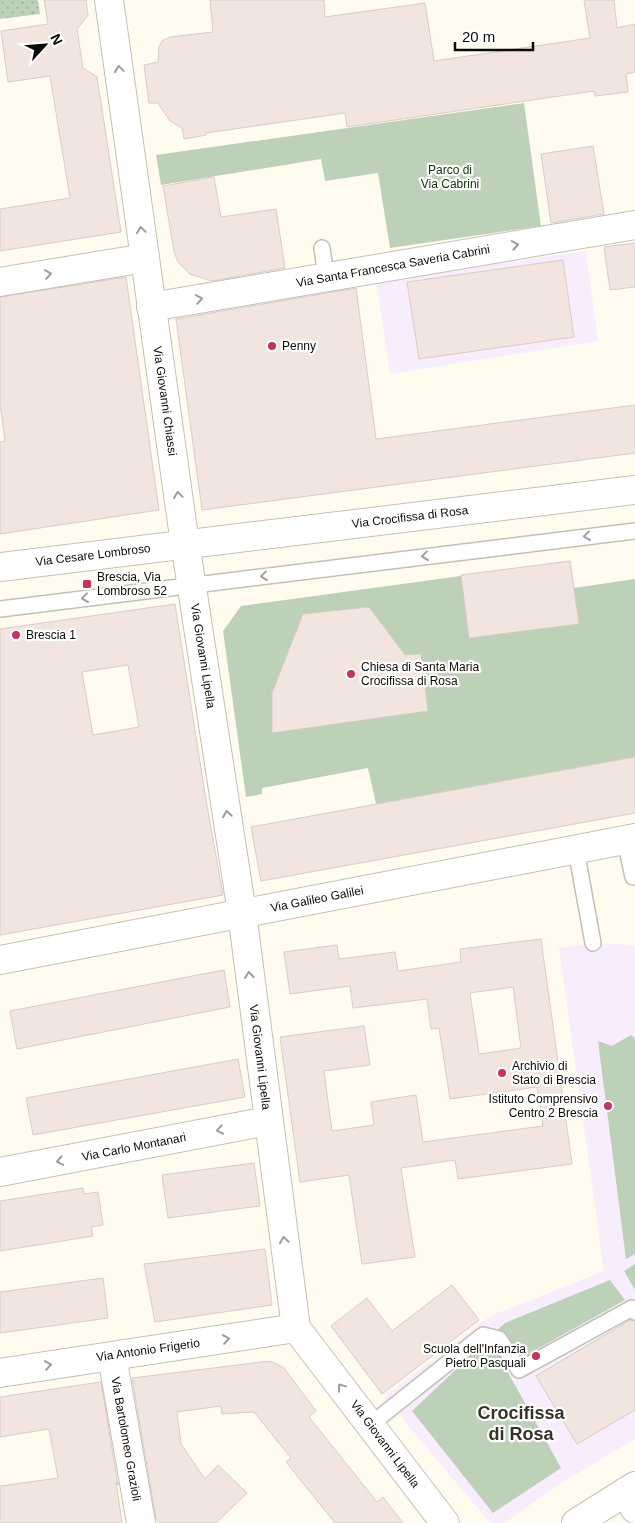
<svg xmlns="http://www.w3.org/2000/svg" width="635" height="1523" viewBox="0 0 635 1523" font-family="Arial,sans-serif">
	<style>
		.commercial { fill: #f8edfd }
		.education { fill: #f7edfd }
		.grass { fill: url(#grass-dots) }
		.park { fill: #bcd1b8 }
		.building { fill: #f2e4df; stroke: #d9cbc6; fill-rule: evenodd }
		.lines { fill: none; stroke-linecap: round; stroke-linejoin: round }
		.service-casing { stroke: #c3c1b5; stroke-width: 18 }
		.minor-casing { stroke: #c3c1b5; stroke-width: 30 }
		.tertiary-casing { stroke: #c3c1b5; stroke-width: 30 }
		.service { stroke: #fff; stroke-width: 15 }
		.minor { stroke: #fff; stroke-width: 28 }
		.tertiary { stroke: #fff; stroke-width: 28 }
		.oneway { stroke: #9e9d9c }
		.poi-dot { fill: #c13464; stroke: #fff; stroke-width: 2 }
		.labels { text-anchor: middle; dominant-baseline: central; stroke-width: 4.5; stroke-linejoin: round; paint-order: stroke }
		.park-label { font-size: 12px; fill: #0b3503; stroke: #fff }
		.street-label { font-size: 12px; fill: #0c0b07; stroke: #fff }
		.poi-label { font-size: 12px; fill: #0c0b07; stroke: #fff; text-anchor: start }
		.district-label { font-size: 18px; font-weight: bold; fill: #353329; stroke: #fff }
	</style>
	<defs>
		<pattern id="grass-dots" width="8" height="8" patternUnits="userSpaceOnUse" patternTransform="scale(1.25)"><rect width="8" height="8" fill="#bcd1b8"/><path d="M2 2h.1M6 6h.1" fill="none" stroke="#a0b29d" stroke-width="1.8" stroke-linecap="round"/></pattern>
	</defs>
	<rect width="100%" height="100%" fill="#fffcef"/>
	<polygon class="commercial" points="586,251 598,341 390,374 376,279"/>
	<polygon class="education" points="593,943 635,945 635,1264 624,1271 635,1290 635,1439 555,1487 505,1523 490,1523 384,1397 490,1316 604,1271 559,948"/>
	<polygon class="grass" points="0,0 38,0 40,14 0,19"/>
	<g class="park">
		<polygon points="524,103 541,226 390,248 378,173 325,181 321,159 161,185 156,155"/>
		<polygon points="570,561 574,588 635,579 635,757 376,804 368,768 262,788 262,794 246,797 223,631 241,606"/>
		<polygon points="631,1035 635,1039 635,1254 626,1259 598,1041 612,1046"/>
		<polygon points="635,1264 635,1290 624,1271"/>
		<polygon points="610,1280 625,1300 505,1367 561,1468 493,1513 412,1411 505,1323"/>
	</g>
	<g class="building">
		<polygon points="44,0 86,0 88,15 77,29 83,68 97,77 121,232 0,251 0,209 70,198 50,76 8,82 1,31 48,24"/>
		<polygon points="210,0 324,0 325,17 425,3 434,61 590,38 584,0 614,0 617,28 635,24 635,72 626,74 628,92 595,96 594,91 347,127 345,113 206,133 206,135 184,139 182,128 170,121 158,103 149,103 144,65 158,62 159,47 162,41 170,37 213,32"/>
		<polygon points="593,146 604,214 551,223 541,154"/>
		<polygon points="214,177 221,217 276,209 285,268 212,281 190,274 178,262 174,252 163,186"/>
		<polygon points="635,243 635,287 610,290 604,247"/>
		<polygon points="563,260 574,337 419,359 407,282"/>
		<polygon points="126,277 159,510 0,534 0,442 5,441 0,404 0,297"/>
		<polygon points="356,288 376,439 635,405 635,453 202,510 176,319"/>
		<polygon points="570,561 579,624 469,638 461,575"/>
		<path d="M175,604L205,794L223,895L0,935V629ZM128,665L139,727L93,735L82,672Z"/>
		<polygon points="369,607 405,655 421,654 428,711 272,733 272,693 303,614"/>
		<polygon points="635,757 635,813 261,881 251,827"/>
		<path d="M541,939L572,1164L458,1179L455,1160L401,1168L415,1257L362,1264L349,1175L300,1182L280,1037L364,1026L370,1065L324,1071L332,1131L374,1125L371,1102L416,1095L423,1142L543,1126L537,1087L450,1099L439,1028L431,1029L427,999L353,1008L350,986L290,994L284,952L337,945L339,959L395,952L398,971L461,962L460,949ZM513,987L521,1048L479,1054L470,993Z"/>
		<polygon points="224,970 230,1007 17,1049 10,1011"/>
		<polygon points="238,1059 245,1097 33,1135 26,1098"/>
		<polygon points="254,1163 260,1206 168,1218 162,1175"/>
		<polygon points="83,1188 84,1194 98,1192 103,1225 91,1227 93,1236 0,1251 0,1201"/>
		<polygon points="265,1249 272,1305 155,1322 144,1264"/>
		<polygon points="103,1278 108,1318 0,1333 0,1292"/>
		<polygon points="452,1285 479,1320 382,1394 331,1326 367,1298 392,1331"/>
		<polygon points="630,1320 635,1321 635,1410 577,1444 536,1376"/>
		<polygon points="270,1361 284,1368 316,1411 309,1417 377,1502 383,1497 403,1523 335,1523 286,1462 291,1458 254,1412 222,1414 221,1406 177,1412 181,1444 205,1479 218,1465 247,1493 216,1523 160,1523 156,1519 132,1378"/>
		<polygon points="101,1382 118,1485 116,1482 122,1523 0,1523 0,1486 58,1478 49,1429 0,1437 0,1397"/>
	</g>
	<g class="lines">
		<defs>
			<g id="service">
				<polyline points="322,248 326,277"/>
				<polyline points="0,609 635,531"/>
				<polyline points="625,840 633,877"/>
				<polyline points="576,850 593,943"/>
				<polyline points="370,1425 483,1335 499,1339 519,1370 632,1308 635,1312"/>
			</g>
			<g id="minor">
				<polyline points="109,0 182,523 242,913 296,1328 445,1523"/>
				<polyline points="0,282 145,258"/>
				<polyline points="151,307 635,225"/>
				<polyline points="0,960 635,838"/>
				<polyline points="0,1172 268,1121"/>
				<polyline points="112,1356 141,1523"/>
				<polyline points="0,1373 296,1328"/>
				<polyline points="625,1492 635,1509"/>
			</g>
			<g id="tertiary">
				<polyline points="0,567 635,490"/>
				<polyline points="576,1523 635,1486"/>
			</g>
		</defs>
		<use href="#service" class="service-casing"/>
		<use href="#minor" class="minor-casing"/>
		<use href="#tertiary" class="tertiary-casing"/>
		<use href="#service" class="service"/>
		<use href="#minor" class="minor"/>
		<use href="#tertiary" class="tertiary"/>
	</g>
	<defs><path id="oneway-chevron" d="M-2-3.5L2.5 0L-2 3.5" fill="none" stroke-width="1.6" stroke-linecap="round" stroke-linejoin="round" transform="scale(1.25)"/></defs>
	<g class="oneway">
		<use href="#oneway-chevron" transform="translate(119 69) rotate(-98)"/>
		<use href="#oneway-chevron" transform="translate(141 230) rotate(-98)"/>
		<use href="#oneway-chevron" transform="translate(515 245) rotate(-10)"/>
		<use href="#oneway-chevron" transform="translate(48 274) rotate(-9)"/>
		<use href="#oneway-chevron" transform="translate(199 299) rotate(-10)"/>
		<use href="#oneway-chevron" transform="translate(178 495) rotate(-98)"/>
		<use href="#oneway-chevron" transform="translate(587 536) rotate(173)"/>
		<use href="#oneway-chevron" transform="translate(425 556) rotate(173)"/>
		<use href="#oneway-chevron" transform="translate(264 576) rotate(173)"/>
		<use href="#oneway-chevron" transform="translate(85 598) rotate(173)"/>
		<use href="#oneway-chevron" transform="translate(227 814) rotate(-99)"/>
		<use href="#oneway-chevron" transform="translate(249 975) rotate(-97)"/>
		<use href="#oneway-chevron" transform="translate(220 1130) rotate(169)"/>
		<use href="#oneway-chevron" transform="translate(60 1161) rotate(169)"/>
		<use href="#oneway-chevron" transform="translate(284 1240) rotate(-98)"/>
		<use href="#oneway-chevron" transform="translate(226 1339) rotate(-8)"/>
		<use href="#oneway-chevron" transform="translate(48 1365) rotate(-9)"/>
		<use href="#oneway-chevron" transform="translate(341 1387) rotate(-127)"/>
	</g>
	<g class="poi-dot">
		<circle cx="272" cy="346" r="5"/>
		<rect x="82" y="579" width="10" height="10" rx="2.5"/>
		<circle cx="16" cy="635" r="5"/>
		<circle cx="351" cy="674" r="5"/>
		<circle cx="502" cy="1073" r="5"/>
		<circle cx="608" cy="1106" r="5"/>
		<circle cx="536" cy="1356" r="5"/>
	</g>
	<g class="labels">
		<g class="park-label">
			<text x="450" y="170">Parco di<tspan x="450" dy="14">Via Cabrini</tspan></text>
		</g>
		<g class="street-label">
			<text transform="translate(393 266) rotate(-10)">Via Santa Francesca Saveria Cabrini</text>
			<text transform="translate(165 401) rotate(82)">Via Giovanni Chiassi</text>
			<text transform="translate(410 517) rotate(-7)">Via Crocifissa di Rosa</text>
			<text transform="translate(93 555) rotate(-7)">Via Cesare Lombroso</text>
			<text transform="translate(203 656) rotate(81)">Via Giovanni Lipella</text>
			<text transform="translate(317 899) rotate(-11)">Via Galileo Galilei</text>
			<text transform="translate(260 1057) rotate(83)">Via Giovanni Lipella</text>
			<text transform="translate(134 1147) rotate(-11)">Via Carlo Montanari</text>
			<text transform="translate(148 1350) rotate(-8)">Via Antonio Frigerio</text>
			<text transform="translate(126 1439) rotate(80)">Via Bartolomeo Grazioli</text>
			<text transform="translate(385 1444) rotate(53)">Via Giovanni Lipella</text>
		</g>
		<g class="poi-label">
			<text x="282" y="346">Penny</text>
			<text x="97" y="577">Brescia, Via<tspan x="97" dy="14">Lombroso 52</tspan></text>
			<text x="26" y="635">Brescia 1</text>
			<text x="361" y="667">Chiesa di Santa Maria<tspan x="361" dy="14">Crocifissa di Rosa</tspan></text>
			<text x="512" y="1066">Archivio di<tspan x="512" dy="14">Stato di Brescia</tspan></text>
			<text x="598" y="1099" text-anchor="end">Istituto Comprensivo<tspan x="598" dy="14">Centro 2 Brescia</tspan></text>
			<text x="526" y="1349" text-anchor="end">Scuola dell'Infanzia<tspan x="526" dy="14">Pietro Pasquali</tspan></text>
		</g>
		<g class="district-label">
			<text x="521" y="1413">Crocifissa<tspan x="521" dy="21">di Rosa</tspan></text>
		</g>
	</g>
	<g transform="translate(45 45) rotate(64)" stroke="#ffffff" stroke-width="4" paint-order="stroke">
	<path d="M0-4L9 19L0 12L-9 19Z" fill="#0c0b07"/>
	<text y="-8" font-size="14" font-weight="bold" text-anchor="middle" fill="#0c0b07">N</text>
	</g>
	<path d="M455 42v8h78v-8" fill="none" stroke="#0c0b07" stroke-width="2.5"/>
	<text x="462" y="42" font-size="15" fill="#0c0b07" stroke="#ffffff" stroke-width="4" paint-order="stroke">20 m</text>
</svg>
